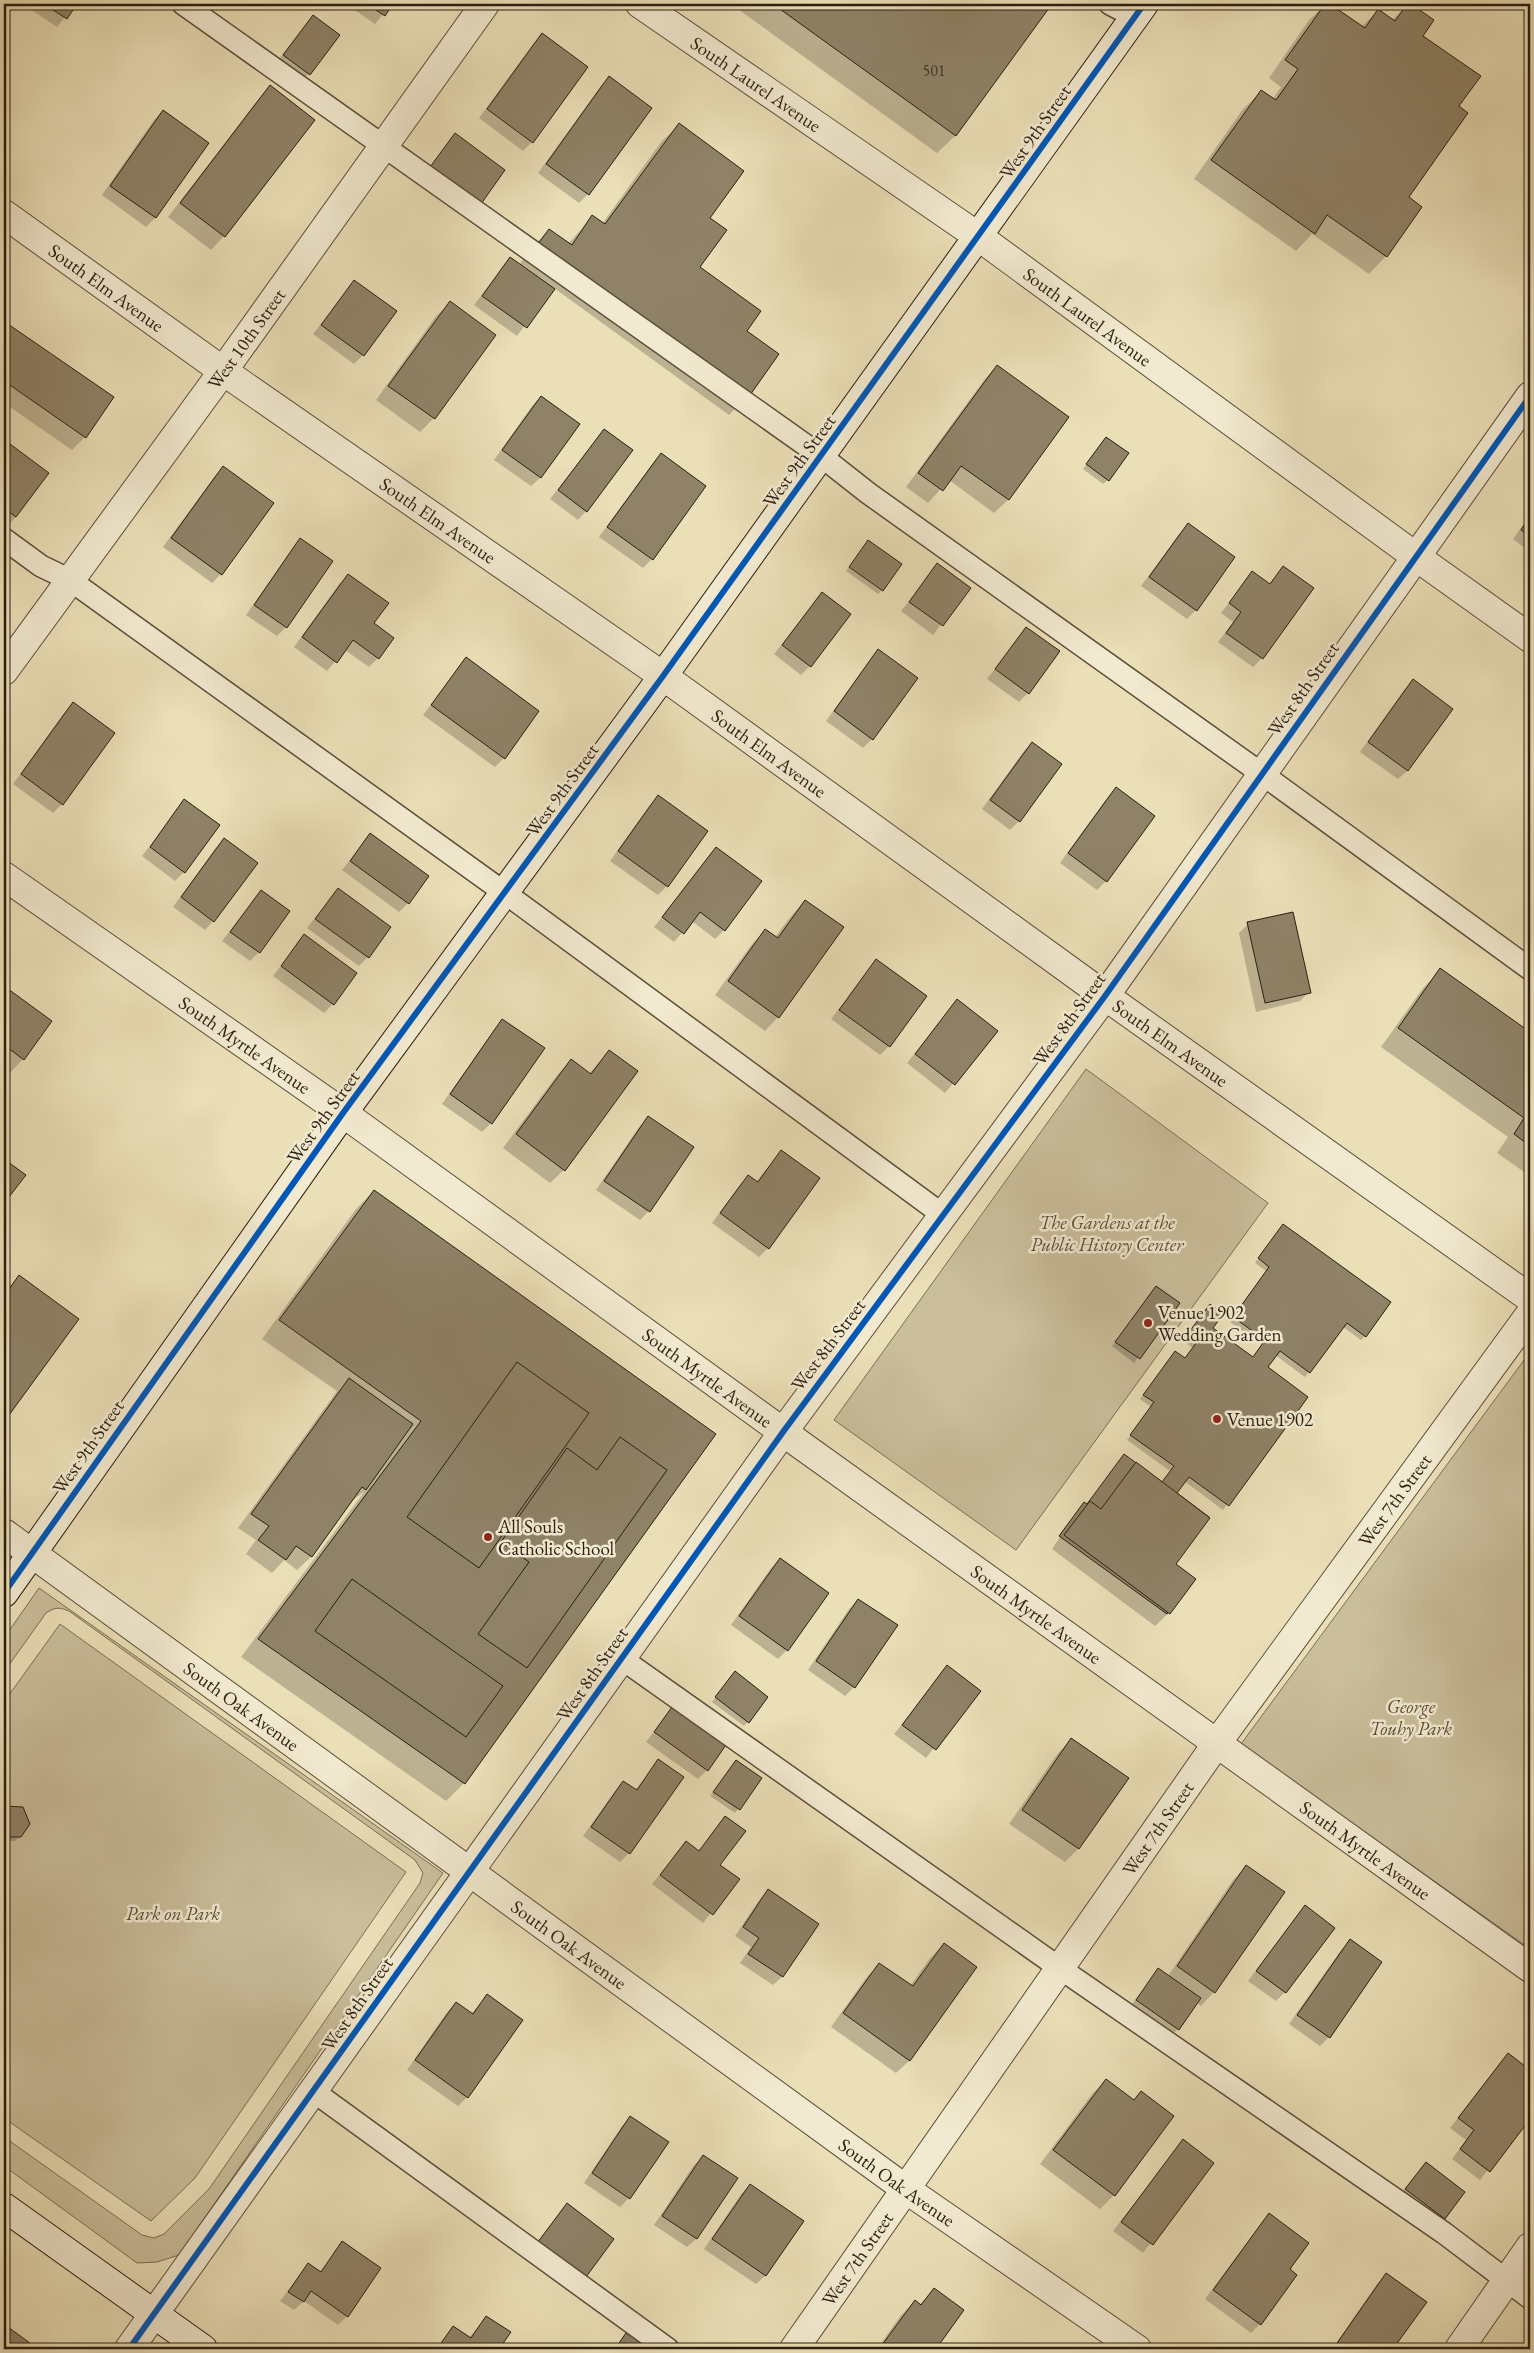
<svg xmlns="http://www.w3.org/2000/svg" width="1534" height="2353" viewBox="0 0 1534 2353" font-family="'EB Garamond',serif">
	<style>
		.green { fill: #cabe9b; stroke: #7a6e56 }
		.shadow { fill: #0003 }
		.building { fill: #8f8267; stroke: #2b1e10 }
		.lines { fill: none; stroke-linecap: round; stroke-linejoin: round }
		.lane-casing { stroke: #5b4e3a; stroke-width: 24 }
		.street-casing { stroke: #5b4e3a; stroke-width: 30 }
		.secondary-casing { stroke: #2b1e10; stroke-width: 30 }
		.lane { stroke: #f2ead0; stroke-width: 21 }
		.street { stroke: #f2ead0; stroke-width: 28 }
		.secondary { stroke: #f2ead0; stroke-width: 28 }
		.cycleway-casing { stroke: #f2ead0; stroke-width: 9 }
		.cycleway { stroke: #0057b8; stroke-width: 6 }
		.poi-dot { fill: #8f2418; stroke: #f2ead0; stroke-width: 2 }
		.labels { text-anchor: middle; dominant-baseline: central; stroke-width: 5; stroke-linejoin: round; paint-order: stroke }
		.number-label { font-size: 16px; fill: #443726 }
		.street-label { font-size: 19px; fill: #2b1e10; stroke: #f2ead0 }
		.park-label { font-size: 19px; font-style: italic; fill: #5b4e3a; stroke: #f2ead0 }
		.poi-label { font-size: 19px; fill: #2b1e10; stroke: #f2ead0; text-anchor: start }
	</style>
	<rect width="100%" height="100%" fill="#ebdfb7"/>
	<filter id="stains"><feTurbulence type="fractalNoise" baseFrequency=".004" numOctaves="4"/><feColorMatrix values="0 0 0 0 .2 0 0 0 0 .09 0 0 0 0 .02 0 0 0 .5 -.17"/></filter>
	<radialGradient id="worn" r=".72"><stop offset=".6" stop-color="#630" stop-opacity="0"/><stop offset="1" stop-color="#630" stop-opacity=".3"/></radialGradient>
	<g class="green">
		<polygon points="1086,1069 1268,1203 1016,1550 834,1420"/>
		<polygon points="1530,1352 1530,1949 1241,1744"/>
		<path d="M39,1588L443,1873L179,2255L157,2262L137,2263L4,2166V2137L142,2235L154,2238L164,2234L209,2189L420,1883L423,1873L415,1860L69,1611C59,1607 55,1607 46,1613L4,1672V1638Z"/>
		<polygon points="60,1624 406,1872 195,2178 151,2221 4,2118 4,1702"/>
	</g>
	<g class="shadow">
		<polygon points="25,4 75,4 57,27 24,5"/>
		<polygon points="346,4 391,4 375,24"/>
		<polygon points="731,4 1051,4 955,136 937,153"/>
		<polygon points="1326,4 1361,27 1378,11 1392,20 1409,4 1433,21 1421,36 1458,107 1407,198 1386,256 1369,274 1312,234 1296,251 1194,179 1243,109 1261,92 1272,100 1281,87 1269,78 1309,20"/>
		<polygon points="313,16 338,36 300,84 275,64"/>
		<polygon points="542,35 532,142 523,151 479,118 533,44"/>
		<polygon points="609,78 650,108 588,194 579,203 538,173 600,87"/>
		<polygon points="270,87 224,236 211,250 168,217 257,101"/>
		<polygon points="163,111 208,143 155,218 146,227 102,195 154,120"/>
		<polygon points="679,125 708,218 699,268 745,331 747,397 729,415 554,288 517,336 474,305 502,268 511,259 519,265 531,248 549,231 568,244 592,217 602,224 661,142"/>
		<polygon points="455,135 480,203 422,177"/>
		<polygon points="354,282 363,355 354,364 313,334"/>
		<polygon points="450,303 494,335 434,418 420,432 376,400 436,316"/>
		<polygon points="5,324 112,397 85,437 72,450 4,403"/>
		<polygon points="997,366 1068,417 1008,500 994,513 949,480 928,503 906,487 984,380"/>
		<polygon points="541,397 578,424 540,478 531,486 494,460 532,406"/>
		<polygon points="604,430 586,511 578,520 550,499"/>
		<polygon points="1106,438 1108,480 1103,484 1083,469"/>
		<polygon points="11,445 16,517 7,526 4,523 4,452"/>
		<polygon points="661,455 705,486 652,559 643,568 599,537 652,464"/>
		<polygon points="223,468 221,574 212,583 163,547 214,477"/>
		<polygon points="1530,515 1530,552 1513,539"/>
		<polygon points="1188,525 1234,558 1196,610 1187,619 1141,586 1179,534"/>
		<polygon points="300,540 331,562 286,627 277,636 246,615 292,549"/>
		<polygon points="864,546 882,590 878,594 846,571"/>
		<polygon points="938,565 969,588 933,635 901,611"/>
		<polygon points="1283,568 1262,658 1253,667 1218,642 1233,622 1221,613 1252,573 1268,585"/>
		<polygon points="348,575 372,624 378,658 369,667 345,650 327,671 294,647 339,584"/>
		<polygon points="822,594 810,666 801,675 774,654"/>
		<polygon points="1026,628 1028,693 1019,702 987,679"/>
		<polygon points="879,651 872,739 863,748 826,721 870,660"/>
		<polygon points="466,659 504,758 495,767 423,715"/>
		<polygon points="1413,681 1452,709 1407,771 1398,779 1360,752 1404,690"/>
		<polygon points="73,704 62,804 53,813 13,784 64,713"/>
		<polygon points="1032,743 1019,821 1010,830 982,809 1023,752"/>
		<polygon points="1116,789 1106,881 1097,890 1060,863 1107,798"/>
		<polygon points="658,797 667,886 658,895 610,861 649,806"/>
		<polygon points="185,801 184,872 175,881 142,856"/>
		<polygon points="370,835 408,903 399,912 342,870"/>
		<polygon points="224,840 213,921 205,930 173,907 215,849"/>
		<polygon points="716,848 724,930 715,939 692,921 674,942 654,927"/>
		<polygon points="338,889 368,957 359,966 307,928"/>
		<polygon points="261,891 259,952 250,961 222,941"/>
		<polygon points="805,901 778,1017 765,1031 715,995 752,944 766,930 775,937 792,915"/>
		<polygon points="1248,924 1309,992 1300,1001 1256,1012 1239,933"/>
		<polygon points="304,936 333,1004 324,1013 273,976"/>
		<polygon points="876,961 889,1046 880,1055 831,1019"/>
		<polygon points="1441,970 1530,1034 1530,1176 1497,1153 1508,1137 1381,1047 1423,988"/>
		<polygon points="4,988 51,1022 23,1059 10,1073 4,1068"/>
		<polygon points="957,1001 996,1031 945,1093 907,1063"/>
		<polygon points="503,1021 491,1123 482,1132 442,1104 494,1030"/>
		<polygon points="609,1051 564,1170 550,1183 503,1148 558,1074 571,1061 589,1074"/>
		<polygon points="648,1118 649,1211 640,1220 596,1190 639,1127"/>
		<polygon points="781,1151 768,1248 759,1257 712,1223 739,1186 748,1177 756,1182"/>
		<polygon points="4,1160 24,1175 4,1200"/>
		<polygon points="374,1191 714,1434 464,1783 446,1801 241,1657 364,1492 350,1502 311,1557 297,1570 284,1560 272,1573 246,1554 256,1540 238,1528 337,1391 262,1339 356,1209"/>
		<polygon points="1283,1226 1365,1336 1361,1340 1343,1327 1305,1377 1275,1355 1266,1368 1306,1397 1223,1510 1184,1481 1175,1493 1174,1564 1169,1613 1155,1626 1052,1549 1080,1508 1084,1503 1087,1505 1124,1456 1162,1483 1170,1471 1127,1440 1151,1407 1140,1399 1171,1357 1185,1359 1193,1348 1183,1341 1206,1309 1211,1328 1253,1358 1262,1345 1230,1322 1266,1271 1255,1263"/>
		<polygon points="19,1277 77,1319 4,1420 4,1293"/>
		<polygon points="1152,1292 1178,1304 1134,1363 1112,1346"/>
		<polygon points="780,1559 787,1650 778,1659 731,1625 771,1568"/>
		<polygon points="858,1600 854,1687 845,1696 808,1670 849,1609"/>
		<polygon points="948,1667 979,1691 926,1758 894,1734"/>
		<polygon points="731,1677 748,1722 744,1726 712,1702"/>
		<polygon points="674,1705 707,1770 698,1779 646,1742"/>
		<polygon points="1071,1740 1078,1849 1065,1862 1009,1824 1058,1753"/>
		<polygon points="659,1761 629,1853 620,1862 583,1836 615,1791 624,1782 635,1790"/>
		<polygon points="736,1761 761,1778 735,1813 710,1796"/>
		<polygon points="5,1807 20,1836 15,1841 4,1841"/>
		<polygon points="725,1818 718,1865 738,1880 703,1923 652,1884 686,1842 698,1851"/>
		<polygon points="1246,1867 1214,1992 1201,2006 1197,2003 1178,2029 1169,2038 1128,2009 1159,1969 1168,1976 1233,1880"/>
		<polygon points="768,1891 782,1977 773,1985 740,1963 751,1947 735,1936 759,1900"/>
		<polygon points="1305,1907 1285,1992 1276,2001 1248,1981"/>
		<polygon points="1350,1941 1329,2037 1320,2046 1289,2024 1341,1950"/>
		<polygon points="944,1944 910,2060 896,2073 831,2027 866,1978 879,1964 910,1986 930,1958"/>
		<polygon points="487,1996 467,2097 458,2106 407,2070 447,2012 456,2003 471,2014"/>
		<polygon points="1508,2055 1530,2072 1530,2117 1480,2180 1452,2159 1466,2140 1450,2128"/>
		<polygon points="1106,2080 1133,2101 1141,2093 1173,2116 1114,2195 1100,2209 1040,2164 1092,2094"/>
		<polygon points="630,2118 667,2143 629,2198 620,2207 584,2183 622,2126"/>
		<polygon points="1183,2141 1212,2163 1143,2253 1113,2231"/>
		<polygon points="703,2157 736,2178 696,2239 687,2247 654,2225 694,2165"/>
		<polygon points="1418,2173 1463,2192 1435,2227 1397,2199"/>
		<polygon points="750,2185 802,2221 765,2276 756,2284 704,2249 741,2194"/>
		<polygon points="567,2205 576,2286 530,2251"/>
		<polygon points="1270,2215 1288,2269 1260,2324 1251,2333 1205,2299 1261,2224"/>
		<polygon points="342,2243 347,2316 338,2325 304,2301 294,2310 280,2301 308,2265 319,2273"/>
		<polygon points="1386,2275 1425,2302 1392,2349 1332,2349 1377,2284"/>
		<polygon points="934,2290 962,2311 934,2349 877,2349 901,2315 915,2302 919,2305"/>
		<polygon points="486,2317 509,2333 498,2349 435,2349 453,2328 469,2338"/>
		<polygon points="4,2326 36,2349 4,2349"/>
		<polygon points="626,2334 649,2349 613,2349"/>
	</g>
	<g class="building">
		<polygon points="44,4 77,4 67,19"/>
		<polygon points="367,4 393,4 385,16"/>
		<polygon points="773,4 1052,4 956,136"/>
		<polygon points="1325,4 1330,4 1365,28 1378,9 1395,21 1407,4 1411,4 1434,20 1423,36 1481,76 1459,106 1468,113 1409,197 1422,207 1387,257 1327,215 1315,234 1211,160 1261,90 1276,100 1298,69 1285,60"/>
		<polygon points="313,15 340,35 310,75 283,55"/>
		<polygon points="542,33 588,67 533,143 487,109"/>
		<polygon points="609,76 652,108 589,195 546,164"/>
		<polygon points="270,85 315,120 225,237 180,203"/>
		<polygon points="163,110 209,143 156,218 110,186"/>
		<polygon points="679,123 744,171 710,218 727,230 700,267 761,311 747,331 779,354 748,398 537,245 549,229 572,245 592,215 605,224"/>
		<polygon points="455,133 505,170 481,204 430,167"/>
		<polygon points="510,257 555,289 527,328 482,296"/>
		<polygon points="354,280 397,311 364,356 321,325"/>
		<polygon points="450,301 496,335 435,419 388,386"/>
		<polygon points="5,322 114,397 86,438 4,381"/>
		<polygon points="997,365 1069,417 1009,500 961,466 943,491 918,473"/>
		<polygon points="541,396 580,424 541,478 502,450"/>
		<polygon points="604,429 633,450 587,512 558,490"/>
		<polygon points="1106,437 1129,453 1109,481 1086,464"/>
		<polygon points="10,444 49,473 16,517 4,508 4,452"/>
		<polygon points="661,453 706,486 653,560 607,527"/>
		<polygon points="223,466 274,503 222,575 171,538"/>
		<polygon points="1530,516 1530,537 1521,530"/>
		<polygon points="1188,523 1235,557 1197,611 1149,577"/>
		<polygon points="300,538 333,561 287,628 254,605"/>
		<polygon points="868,540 902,564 883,591 849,567"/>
		<polygon points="937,563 971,588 943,626 909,602"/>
		<polygon points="1283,566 1314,588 1263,659 1226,633 1241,612 1229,603 1252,571 1270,584"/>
		<polygon points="348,574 389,603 374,623 394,638 379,659 353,640 337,663 302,637"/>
		<polygon points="822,592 851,614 811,667 782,645"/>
		<polygon points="1026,627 1060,651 1029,694 995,669"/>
		<polygon points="878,649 918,678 873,740 834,711"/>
		<polygon points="466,657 539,711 505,759 431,705"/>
		<polygon points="1413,679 1453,709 1408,771 1368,742"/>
		<polygon points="73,702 115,733 63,805 21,774"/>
		<polygon points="1032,742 1062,764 1020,822 990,800"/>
		<polygon points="1116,787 1155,816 1107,882 1068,853"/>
		<polygon points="658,795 708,831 668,887 618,851"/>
		<polygon points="184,799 220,825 185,873 150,847"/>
		<polygon points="370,833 429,876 409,904 350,861"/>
		<polygon points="224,838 258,863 214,922 181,897"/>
		<polygon points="716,847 762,881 725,931 700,912 684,934 662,917"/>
		<polygon points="338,888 391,927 369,958 315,919"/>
		<polygon points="261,890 290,911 260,953 230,932"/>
		<polygon points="805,900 844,927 779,1018 728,981 765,929 778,938"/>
		<polygon points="1293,912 1311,993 1265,1003 1247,922"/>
		<polygon points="304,934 357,973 334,1005 281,966"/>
		<polygon points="876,959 927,996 890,1047 839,1010"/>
		<polygon points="1440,968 1530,1032 1530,1146 1514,1134 1524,1118 1398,1028"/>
		<polygon points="4,986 52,1021 24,1060 4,1045"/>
		<polygon points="957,999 998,1031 955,1085 915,1054"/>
		<polygon points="502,1019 545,1048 492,1124 450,1094"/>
		<polygon points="609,1050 638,1071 565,1171 516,1134 571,1059 591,1074"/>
		<polygon points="648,1116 694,1147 650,1212 604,1181"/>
		<polygon points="781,1150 820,1178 769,1249 720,1213 748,1175 758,1182"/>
		<polygon points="4,1159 26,1175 9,1197 4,1193"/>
		<polygon points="374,1190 716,1434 465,1784 258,1639 421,1421 279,1320"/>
		<polygon points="1283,1224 1391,1302 1366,1337 1347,1323 1310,1373 1280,1351 1268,1367 1308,1397 1229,1506 1189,1477 1177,1493 1209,1517 1173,1566 1191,1580 1167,1614 1059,1536 1084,1502 1087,1504 1124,1454 1162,1482 1174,1466 1130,1435 1154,1402 1143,1395 1175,1351 1185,1358 1196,1343 1186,1336 1210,1304 1224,1313 1213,1328 1253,1357 1265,1340 1233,1317 1269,1267 1258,1258"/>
		<polygon points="19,1275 79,1319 4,1422 4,1296"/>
		<polygon points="1156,1286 1180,1303 1140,1359 1115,1342"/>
		<polygon points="517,1362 589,1413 479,1568 407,1517"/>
		<polygon points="349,1378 413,1424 366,1490 362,1487 312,1557 296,1546 286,1560 258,1540 269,1526 251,1514"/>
		<polygon points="620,1437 667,1470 527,1668 478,1634 529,1562 501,1542 567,1448 597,1470"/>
		<polygon points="1136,1462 1210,1518 1176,1564 1196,1579 1170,1614 1064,1535 1090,1501 1101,1509"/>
		<polygon points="780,1558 829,1593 788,1651 739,1616"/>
		<polygon points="352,1579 503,1686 466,1737 315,1631"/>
		<polygon points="858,1599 898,1625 855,1688 816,1661"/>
		<polygon points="947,1665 981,1691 936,1750 902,1725"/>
		<polygon points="735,1671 768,1697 749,1723 715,1697"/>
		<polygon points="674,1704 728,1742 708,1771 654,1732"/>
		<polygon points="1071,1738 1129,1778 1079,1849 1022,1810"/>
		<polygon points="658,1759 684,1777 630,1854 591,1827 623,1781 637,1790"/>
		<polygon points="736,1760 762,1778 740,1810 713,1792"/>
		<polygon points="4,1806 23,1807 30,1824 21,1837 4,1837"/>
		<polygon points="725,1816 746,1831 720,1865 740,1879 713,1915 660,1875 686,1841 699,1851"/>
		<polygon points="1246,1865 1285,1892 1215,1993 1177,1966"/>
		<polygon points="768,1889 819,1924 783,1977 748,1954 759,1938 743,1927"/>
		<polygon points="1305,1905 1335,1928 1286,1993 1256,1971"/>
		<polygon points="1350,1939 1382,1962 1330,2038 1297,2015"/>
		<polygon points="944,1943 977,1967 910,2061 843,2013 879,1963 913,1986"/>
		<polygon points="1158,1968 1201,1998 1179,2030 1136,2000"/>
		<polygon points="487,1994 523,2020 468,2098 415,2060 456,2002 473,2014"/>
		<polygon points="1508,2053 1530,2070 1530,2119 1490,2172 1460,2149 1474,2130 1458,2118"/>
		<polygon points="1106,2079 1134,2100 1141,2091 1174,2116 1115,2196 1053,2150"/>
		<polygon points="630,2116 669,2142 630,2199 592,2173"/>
		<polygon points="1183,2139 1214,2163 1153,2245 1121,2222"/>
		<polygon points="703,2155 738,2178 697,2239 662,2216"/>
		<polygon points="1426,2162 1465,2192 1445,2219 1405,2189"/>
		<polygon points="750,2184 804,2221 766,2276 712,2239"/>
		<polygon points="567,2203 614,2239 586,2277 538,2242"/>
		<polygon points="1269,2213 1309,2243 1290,2269 1297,2275 1261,2325 1213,2290"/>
		<polygon points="342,2241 381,2268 348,2317 311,2291 304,2302 288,2292 308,2263 321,2272"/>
		<polygon points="1386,2273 1427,2302 1393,2349 1333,2349"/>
		<polygon points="934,2288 964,2310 936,2349 879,2349 915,2300 921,2305"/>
		<polygon points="486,2316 511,2332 499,2349 437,2349 453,2326 471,2338"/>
		<polygon points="4,2324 38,2349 4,2349"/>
		<polygon points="626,2333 651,2349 615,2349"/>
	</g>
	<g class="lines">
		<defs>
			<g id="lane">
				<polyline points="183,4 821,456 868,493 1262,774 1530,969"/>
				<polyline points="1110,4 1135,17"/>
				<polyline points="4,539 41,566 70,580 505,893 943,1215"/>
				<polyline points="622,1659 1061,1969 1444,2233 1530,2298"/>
				<polyline points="313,2091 668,2349"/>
			</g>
			<g id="street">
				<path id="s1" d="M640,4L979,237L1415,556L1530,638"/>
				<path id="s2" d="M4,214L223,371L663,676L1105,996L1530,1298"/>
				<path id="s3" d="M4,671L223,371L485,4"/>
				<path id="s4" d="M4,876L343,1113L783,1432L1530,1968"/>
				<path id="s5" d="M4,1533L907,2190L1137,2349"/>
				<polyline points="129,2349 783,1432 1105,996 1530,396"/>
				<path id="s6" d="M794,2349L1217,1743L1530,1314"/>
				<polyline points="1459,2349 1530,2247"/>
			</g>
			<g id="secondary">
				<polyline points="4,1593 343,1113 663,676 1144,4"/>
				<polyline points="4,2207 203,2349"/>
			</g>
		</defs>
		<use href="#lane" class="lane-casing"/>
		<use href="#street" class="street-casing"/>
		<use href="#secondary" class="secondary-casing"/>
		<use href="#lane" class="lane"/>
		<use href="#street" class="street"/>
		<use href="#secondary" class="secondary"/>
		<defs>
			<g id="cycleway">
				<polyline points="4,1593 343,1113 663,676 1144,4"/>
				<polyline points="129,2349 783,1432 1105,996 1530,396"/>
			</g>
		</defs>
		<use href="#cycleway" class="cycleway-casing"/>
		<use href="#cycleway" class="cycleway"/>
	</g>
	<g class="poi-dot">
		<circle cx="1148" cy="1323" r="5"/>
		<circle cx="1217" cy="1419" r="5"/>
		<circle cx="488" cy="1537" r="5"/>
	</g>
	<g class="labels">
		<g class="number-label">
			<text x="934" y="70">501</text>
		</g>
		<g class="street-label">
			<text stroke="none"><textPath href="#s1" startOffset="141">South Laurel Avenue</textPath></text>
			<text transform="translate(1035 132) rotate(-55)">West 9th Street</text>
			<text stroke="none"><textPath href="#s2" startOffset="126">South Elm Avenue</textPath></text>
			<text stroke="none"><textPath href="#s1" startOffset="546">South Laurel Avenue</textPath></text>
			<text stroke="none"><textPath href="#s3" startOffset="411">West 10th Street</textPath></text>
			<text transform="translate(799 461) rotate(-54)">West 9th Street</text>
			<text stroke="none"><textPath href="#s2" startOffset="531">South Elm Avenue</textPath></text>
			<text transform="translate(1303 689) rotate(-55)">West 8th Street</text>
			<text stroke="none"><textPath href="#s2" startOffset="936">South Elm Avenue</textPath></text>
			<text transform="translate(562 790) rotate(-54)">West 9th Street</text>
			<text transform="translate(1069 1019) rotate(-54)">West 8th Street</text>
			<text stroke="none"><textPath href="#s2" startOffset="1431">South Elm Avenue</textPath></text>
			<text stroke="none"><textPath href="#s4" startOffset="294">South Myrtle Avenue</textPath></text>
			<text transform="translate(323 1117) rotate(-54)">West 9th Street</text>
			<text transform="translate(828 1345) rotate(-53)">West 8th Street</text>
			<text stroke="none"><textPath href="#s4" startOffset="864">South Myrtle Avenue</textPath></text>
			<text transform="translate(88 1447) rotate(-55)">West 9th Street</text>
			<text stroke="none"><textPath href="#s6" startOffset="1040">West 7th Street</textPath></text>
			<text stroke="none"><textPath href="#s4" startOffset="1269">South Myrtle Avenue</textPath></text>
			<text transform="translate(592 1674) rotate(-55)">West 8th Street</text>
			<text stroke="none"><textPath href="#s5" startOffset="294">South Oak Avenue</textPath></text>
			<text stroke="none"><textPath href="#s6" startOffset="635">West 7th Street</textPath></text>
			<text stroke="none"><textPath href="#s4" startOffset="1674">South Myrtle Avenue</textPath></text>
			<text stroke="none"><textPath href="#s5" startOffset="699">South Oak Avenue</textPath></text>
			<text transform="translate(357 2004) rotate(-55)">West 8th Street</text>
			<text stroke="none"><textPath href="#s5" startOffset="1104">South Oak Avenue</textPath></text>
			<text stroke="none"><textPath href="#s6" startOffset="110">West 7th Street</textPath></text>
		</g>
		<g class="park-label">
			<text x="1107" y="1222">The Gardens at the<tspan x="1107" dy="22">Public History Center</tspan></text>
			<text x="1411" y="1706">George<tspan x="1411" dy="22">Touhy Park</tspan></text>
			<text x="173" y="1913">Park on Park</text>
		</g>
		<g class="poi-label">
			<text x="1158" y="1312">Venue 1902<tspan x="1158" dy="22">Wedding Garden</tspan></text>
			<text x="1227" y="1419">Venue 1902</text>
			<text x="498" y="1526">All Souls<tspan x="498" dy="22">Catholic School</tspan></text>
		</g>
	</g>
	<rect width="1534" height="2353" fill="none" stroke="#ebdfb7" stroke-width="20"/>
	<rect x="5" y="5" width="1524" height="2343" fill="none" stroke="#2b1e10" stroke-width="2.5"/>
	<rect x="10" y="10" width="1514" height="2333" fill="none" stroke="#2b1e10"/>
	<rect width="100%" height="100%" filter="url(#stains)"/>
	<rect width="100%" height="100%" fill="url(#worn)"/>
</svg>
